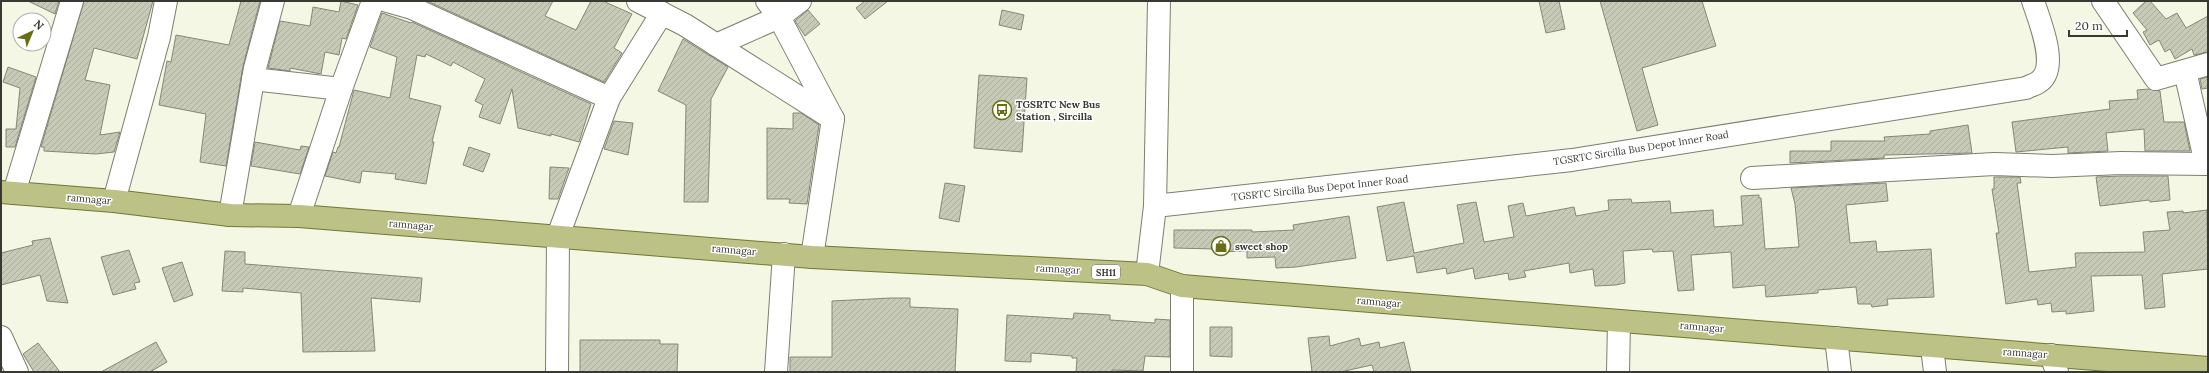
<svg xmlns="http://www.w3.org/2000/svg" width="2209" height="373" viewBox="0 0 2209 373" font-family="Lora,serif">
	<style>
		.building { fill: url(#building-hatch); stroke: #858876 }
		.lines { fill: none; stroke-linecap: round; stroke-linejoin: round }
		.street-casing { stroke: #7d7f6e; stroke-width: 24 }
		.primary-casing { stroke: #717734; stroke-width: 24 }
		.street { stroke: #fff; stroke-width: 22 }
		.primary { stroke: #bcc186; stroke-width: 22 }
		.labels { text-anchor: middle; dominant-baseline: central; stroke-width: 3; stroke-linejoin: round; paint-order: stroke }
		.shield { fill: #fff; stroke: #747470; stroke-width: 1 }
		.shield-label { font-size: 9px; font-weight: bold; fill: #383932 }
		.poi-label { font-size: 10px; font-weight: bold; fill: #383932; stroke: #fff; text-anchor: start }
		.street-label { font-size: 10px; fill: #383932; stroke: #fff }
	</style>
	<defs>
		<pattern id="building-hatch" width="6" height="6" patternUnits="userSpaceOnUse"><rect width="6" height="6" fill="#c7cab7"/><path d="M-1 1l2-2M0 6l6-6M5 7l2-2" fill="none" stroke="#acae9e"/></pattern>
	</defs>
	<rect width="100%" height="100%" fill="#f4f7e3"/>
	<g class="building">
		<polygon points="28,1 59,1 55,14"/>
		<polygon points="84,1 153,1 137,59 94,48 85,80 110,85 100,135 120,132 114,152 96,154 44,151 44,147 41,147"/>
		<polygon points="241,1 260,1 243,66 226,166 200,162 206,114 159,105 167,61 171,62 176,35 229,45"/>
		<polygon points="341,1 358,5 346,39 342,38 339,55 325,52 321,74 290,68 290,71 268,68 280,21 310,26 313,7 339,12"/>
		<polygon points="427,1 553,1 545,16 576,30 591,1 603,1 632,14 614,48 622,53 604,82"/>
		<polygon points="865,1 888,1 865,19 856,8"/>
		<polygon points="1539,1 1559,1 1565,29 1546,33"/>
		<polygon points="1600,1 1702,1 1716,46 1642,68 1658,125 1637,131"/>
		<polygon points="2146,1 2150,1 2166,19 2177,13 2186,28 2208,16 2208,52 2194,55 2192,49 2175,59 2170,49 2165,52 2159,40 2150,45 2143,32 2147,30 2133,13"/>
		<polygon points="808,10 820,24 805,36 795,21"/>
		<polygon points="1002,10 1024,15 1021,30 999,25"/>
		<polygon points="382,13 411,23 412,22 591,104 579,142 551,134 551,136 518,128 512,89 500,124 479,117 483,105 475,101 485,79 453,62 451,66 426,54 425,57 417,55 409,98 441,106 432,142 434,142 426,184 395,179 396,174 362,171 360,183 325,176 333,152 336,153 338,147 339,147 354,90 390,98 397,57 370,47"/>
		<polygon points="683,39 728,67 711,99 708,202 684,202 686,105 658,91"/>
		<polygon points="8,67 36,77 15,147 6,147 6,129 16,129 20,88 3,82"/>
		<polygon points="979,75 1027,78 1022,152 974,148"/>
		<polygon points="2208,77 2208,88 2202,89 2200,79"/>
		<polygon points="2149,89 2160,91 2164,122 2184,122 2190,151 2145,151 2144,129 2106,133 2108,151 2068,153 2068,147 2016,152 2012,122 2110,109 2109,101 2138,99 2137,90"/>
		<polygon points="793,113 801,113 819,125 807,204 789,203 790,199 767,199 767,128 793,129"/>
		<polygon points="614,121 633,123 628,155 604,149"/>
		<polygon points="1968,125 1972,153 1884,155 1884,158 1790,163 1790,151 1831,151 1831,141 1885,141 1884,137 1930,134 1930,131"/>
		<polygon points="255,142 300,150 301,146 309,147 300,174 251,166"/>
		<polygon points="469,147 490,154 483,172 463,165"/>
		<polygon points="550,167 569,168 558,199 549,199"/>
		<polygon points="2121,176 2168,176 2170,200 2150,202 2149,200 2100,206 2096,177"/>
		<polygon points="1994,177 2020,177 2021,183 2017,183 2029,272 2076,267 2075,253 2145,252 2143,232 2170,230 2167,212 2183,211 2183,213 2207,210 2208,269 2162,274 2165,307 2145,309 2142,275 2091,276 2094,311 2066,314 2066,311 2052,312 2051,303 2038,305 2037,299 2006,304 1996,233 1999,233 1992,189 1994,189"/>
		<polygon points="945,183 965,186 959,222 939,218"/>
		<polygon points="1886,183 1888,201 1846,205 1850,243 1876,241 1877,252 1931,249 1934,297 1887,299 1888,305 1872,307 1871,304 1858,304 1856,287 1818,290 1818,293 1766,297 1765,285 1733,288 1731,252 1691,255 1694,290 1678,291 1673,251 1653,252 1652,249 1623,251 1625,283 1616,285 1595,286 1593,269 1570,273 1569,263 1524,271 1526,277 1509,280 1508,273 1475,279 1473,268 1447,274 1446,268 1417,273 1414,256 1387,261 1377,207 1404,202 1414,253 1464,243 1457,205 1476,202 1484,242 1514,237 1508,206 1523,203 1526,216 1574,207 1576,216 1609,210 1608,200 1631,199 1632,203 1670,201 1671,213 1713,210 1714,227 1743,225 1741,196 1759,195 1759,198 1761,198 1765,249 1799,247 1795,204 1791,188"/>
		<polygon points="1349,216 1356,258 1296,267 1276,268 1275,257 1247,258 1247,251 1216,252 1216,249 1174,248 1174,230 1252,230 1252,232 1294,230 1293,225"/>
		<polygon points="50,238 68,303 47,301 40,275 1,285 1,253 33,245 32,241"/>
		<polygon points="129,250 140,282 134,283 136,289 113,295 101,257"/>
		<polygon points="225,251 245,252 245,264 422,278 420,302 371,298 375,351 303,352 301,293 243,288 243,292 222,291"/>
		<polygon points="182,262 193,295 174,302 162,268"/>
		<polygon points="891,298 910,298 910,307 958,309 955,372 790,372 790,357 832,357 832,301"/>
		<polygon points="1074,313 1110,315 1110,320 1155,323 1155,319 1170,320 1170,357 1145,356 1143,371 1112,370 1112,372 1076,372 1077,358 1072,358 1072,356 1031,353 1031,362 1005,361 1007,315 1073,319"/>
		<polygon points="1210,327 1232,327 1232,357 1210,356"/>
		<polygon points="1329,336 1330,346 1359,338 1361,346 1379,342 1380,348 1404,342 1411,372 1374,372 1372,365 1340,372 1312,372 1308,338"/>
		<polygon points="580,340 660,340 660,344 678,344 677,372 580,372"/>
		<polygon points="156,342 167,362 150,372 101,372"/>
		<polygon points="38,343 60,372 34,372 23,354"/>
	</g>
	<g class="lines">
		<defs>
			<g id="street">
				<polyline points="387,1 412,8 609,98 558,236 557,372"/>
				<polyline points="638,1 685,25 833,119 812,257"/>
				<polyline points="767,1 779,17 833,119"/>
				<polyline points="2103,1 2156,79 2208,64"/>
				<polyline points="716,45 779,17 800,1"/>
				<polyline points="2185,71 2206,164"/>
				<polyline points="253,79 341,89"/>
				<polyline points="609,98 662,13"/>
				<polyline points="1752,178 1994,164 2052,166 2121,163 2208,164"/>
				<polyline points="14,193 72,1"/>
				<polyline points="114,201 159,37 166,1"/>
				<path d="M1155,206L1572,160L2026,88C2029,86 2034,85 2037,83C2061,70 2039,20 2033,1"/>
				<polyline points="230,215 255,68 273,1"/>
				<polyline points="299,216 341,89 373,1"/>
				<polyline points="1147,274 1155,206 1159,1"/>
				<polyline points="1182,286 1182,372"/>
				<polyline points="1,337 17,372"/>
				<polyline points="1836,338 1840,372"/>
				<polyline points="1932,347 1935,372"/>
				<polyline points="2051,355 2057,372"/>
				<polyline points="776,372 784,254"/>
				<polyline points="1618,372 1619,321"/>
			</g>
			<polyline id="primary" points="1,192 114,201 230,215 299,216 812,257 1147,274 1182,286 2208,368"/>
		</defs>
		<use href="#street" class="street-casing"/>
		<use href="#primary" class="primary-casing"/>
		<use href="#street" class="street"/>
		<use href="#primary" class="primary"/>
	</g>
	<defs>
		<symbol id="bus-ring" viewBox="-11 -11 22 22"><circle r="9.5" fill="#fff" stroke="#676e13" stroke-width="1.5"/><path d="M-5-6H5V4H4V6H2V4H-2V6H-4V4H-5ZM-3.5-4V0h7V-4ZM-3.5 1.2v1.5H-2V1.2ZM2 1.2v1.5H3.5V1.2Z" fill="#676e13"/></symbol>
		<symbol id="shop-ring" viewBox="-11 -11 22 22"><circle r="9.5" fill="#fff" stroke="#676e13" stroke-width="1.5"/><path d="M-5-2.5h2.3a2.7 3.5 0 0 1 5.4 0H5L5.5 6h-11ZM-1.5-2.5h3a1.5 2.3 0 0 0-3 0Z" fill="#676e13"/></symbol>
	</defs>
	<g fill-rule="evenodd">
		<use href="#bus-ring" x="991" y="99" width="22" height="22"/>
		<use href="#shop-ring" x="1210" y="235" width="22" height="22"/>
	</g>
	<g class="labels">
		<rect class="shield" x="1092" y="265" width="28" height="14" rx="3"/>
		<g class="shield-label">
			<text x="1106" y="272">SH11</text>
		</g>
		<g class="poi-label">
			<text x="1016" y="104">TGSRTC New Bus<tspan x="1016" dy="12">Station , Sircilla</tspan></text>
			<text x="1235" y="246">sweet shop</text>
		</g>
		<g class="street-label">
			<text transform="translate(1641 148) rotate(-9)">TGSRTC Sircilla Bus Depot Inner Road</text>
			<text transform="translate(1320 188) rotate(-6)">TGSRTC Sircilla Bus Depot Inner Road</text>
			<text transform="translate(89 199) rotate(5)">ramnagar</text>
			<text transform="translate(411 225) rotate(5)">ramnagar</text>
			<text transform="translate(734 250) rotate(5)">ramnagar</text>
			<text transform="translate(1058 269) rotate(3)">ramnagar</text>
			<text transform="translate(1379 302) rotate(5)">ramnagar</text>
			<text transform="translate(1702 327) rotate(5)">ramnagar</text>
			<text transform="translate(2025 353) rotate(4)">ramnagar</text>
		</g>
	</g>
	<rect width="2209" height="373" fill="none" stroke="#383932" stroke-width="4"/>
	<g transform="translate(32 32) rotate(44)"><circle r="19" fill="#ffffff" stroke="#afb0ad"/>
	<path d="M0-3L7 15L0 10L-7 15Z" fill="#676e13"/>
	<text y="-6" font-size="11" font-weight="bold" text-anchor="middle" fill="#383932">N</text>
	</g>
	<path d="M2069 30v6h58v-6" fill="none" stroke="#383932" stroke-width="2"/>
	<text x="2075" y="30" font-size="12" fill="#383932" stroke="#ffffff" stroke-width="3" paint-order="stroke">20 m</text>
</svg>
